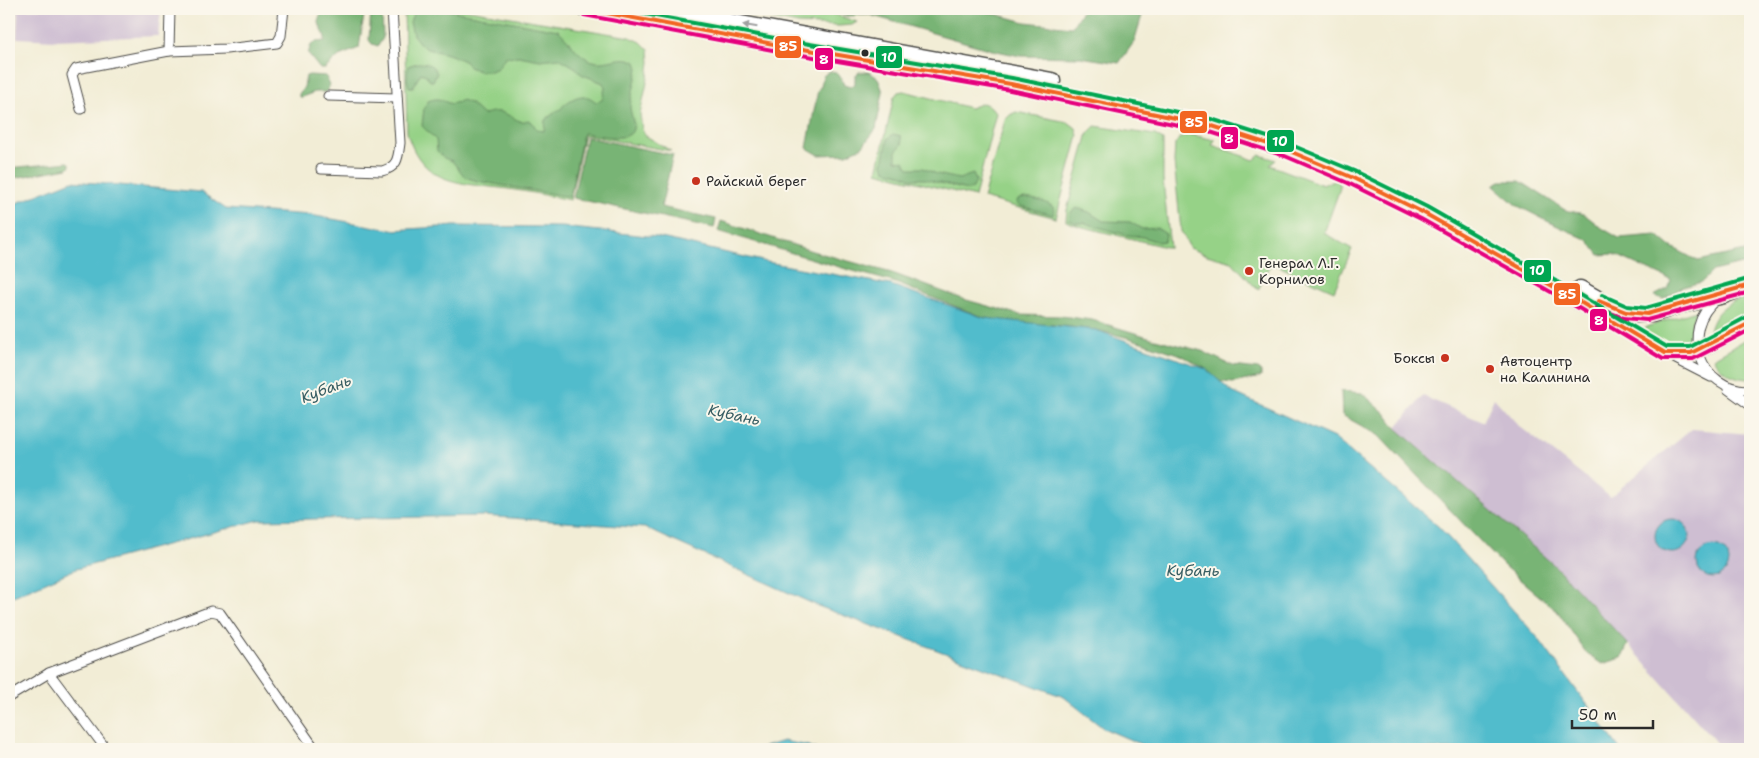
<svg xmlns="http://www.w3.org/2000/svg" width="1759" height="758" viewBox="0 0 1759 758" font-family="'Shantell Sans',sans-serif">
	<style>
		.industrial { fill: #cebed2 }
		.green { fill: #96d287; stroke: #607e59 }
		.forest { fill: #78b474; stroke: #527050 }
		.water { fill: #51bccc; stroke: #3e747c }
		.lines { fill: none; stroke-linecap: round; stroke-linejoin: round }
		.street-casing { stroke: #494845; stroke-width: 11 }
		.highway-casing { stroke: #494845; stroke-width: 19 }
		.street { stroke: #fff; stroke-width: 9 }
		.highway { stroke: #fff; stroke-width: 16 }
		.bus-1-casing { stroke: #fbf7ec; stroke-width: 8 }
		.bus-2-casing { stroke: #fbf7ec; stroke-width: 8 }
		.bus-3-casing { stroke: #fbf7ec; stroke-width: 8 }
		.bus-1 { stroke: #f26522; stroke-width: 4 }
		.bus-2 { stroke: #e5007d; stroke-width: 4 }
		.bus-3 { stroke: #00a651; stroke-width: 4 }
		.oneway { fill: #a0a0a0 }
		.bus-dot { fill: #2b2b2b; stroke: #fbf7ec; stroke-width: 2 }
		.poi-dot { fill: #c8321e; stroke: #fbf7ec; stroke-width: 2 }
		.labels { text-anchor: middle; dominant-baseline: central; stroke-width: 4; stroke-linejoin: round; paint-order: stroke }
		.poi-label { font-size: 14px; fill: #2b2b2b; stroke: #fbf7ec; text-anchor: start }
		.water-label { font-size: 15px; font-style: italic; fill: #385e63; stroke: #fbf7ec }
		.line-badge { stroke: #fbf7ec; stroke-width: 2 }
		.badge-label { font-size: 14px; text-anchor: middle; font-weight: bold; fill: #fff }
	</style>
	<rect width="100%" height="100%" fill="#fbf7ec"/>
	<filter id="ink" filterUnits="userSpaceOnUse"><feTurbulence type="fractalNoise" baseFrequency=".02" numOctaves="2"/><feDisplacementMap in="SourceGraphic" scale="10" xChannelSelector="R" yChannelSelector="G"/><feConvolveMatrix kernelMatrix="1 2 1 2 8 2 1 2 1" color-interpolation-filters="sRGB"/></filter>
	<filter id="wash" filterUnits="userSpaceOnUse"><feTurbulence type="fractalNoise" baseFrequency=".0096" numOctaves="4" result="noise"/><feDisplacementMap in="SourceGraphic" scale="20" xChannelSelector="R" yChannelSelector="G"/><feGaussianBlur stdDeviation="1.12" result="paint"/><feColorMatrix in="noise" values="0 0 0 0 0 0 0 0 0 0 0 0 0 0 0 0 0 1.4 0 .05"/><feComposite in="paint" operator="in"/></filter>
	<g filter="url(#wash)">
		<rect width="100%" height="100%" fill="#f2edd6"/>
		<g class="industrial">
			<rect x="9" y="9" width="6" height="28"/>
			<polygon points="18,9 161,9 158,36 55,40 17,38"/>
			<polygon points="1423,396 1483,422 1494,398 1519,426 1610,497 1692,429 1750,434 1750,749 1722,749 1628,644 1555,566 1396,428"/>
		</g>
		<g class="green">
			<path d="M404,9H463L630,37L641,42L649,50L650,62L648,78L640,114L642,129L646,136L671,151L584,135L570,200C550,196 530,192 509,189C463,183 422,187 407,132Z"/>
			<polygon points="723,9 818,9 857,22 852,25 839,26 798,24"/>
			<polygon points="904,91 970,108 983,103 991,107 996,113 975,197 877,172 894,97 898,92"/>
			<polygon points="1016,112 1068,122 1076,128 1078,136 1056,218 983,198 1005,120 1010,115"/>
			<polygon points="1095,126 1155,135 1163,140 1163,180 1170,248 1079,226 1066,221 1067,210 1088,133"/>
			<polygon points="1188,134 1215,140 1212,145 1254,160 1260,155 1276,160 1270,165 1323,185 1333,180 1340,182 1340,188 1324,233 1352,249 1334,291 1272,263 1258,290 1232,262 1207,255 1190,248 1181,231 1174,162 1175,144 1180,138"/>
			<path d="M1750,298V319L1708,339C1709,315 1727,299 1750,298Z"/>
			<path d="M1696,311L1692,320L1689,345C1676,348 1651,342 1643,330L1649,326Z"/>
			<path d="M1750,337V379C1734,379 1721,372 1713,358Z"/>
		</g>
		<g class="forest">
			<path d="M357,9H365L359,48L339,56L325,69H320L308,54L311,45L316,42L325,41C326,33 320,30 319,22C317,4 345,14 353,14Z"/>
			<polygon points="371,9 382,9 383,38 378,46 372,44 369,40"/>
			<path d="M419,9H441L558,30C571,41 578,59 597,62C611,63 623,54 636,62L638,68C636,81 632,93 630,106C630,114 635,122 633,129C630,144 594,134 583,133L570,197L477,181L465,177L452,161L444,158L437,151L436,140L422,126L424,108L428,101C431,100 434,99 437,99C449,100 446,108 462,100L470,103L483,115C502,107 505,115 522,122L528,120L532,122L537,130L544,131L545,120C550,116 554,113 559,110C565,107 559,109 564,105C575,96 585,92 596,102L602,100L605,88L603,83L581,74L576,68L559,58L540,60L519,56L505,57L498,68L491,71H479L469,67L466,62L451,55L427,49L421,45L413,35L410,22L414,12Z"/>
			<polygon points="825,9 977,9 1025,22 1072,27 1083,9 1144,9 1134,42 1119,63 1080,57 1020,56 992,50 870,15 846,16"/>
			<path d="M417,63C426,63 433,64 437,73L433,81H430L426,75L421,73L413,87H409L407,79L408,66Z"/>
			<polygon points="830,71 836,72 841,78 844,85 850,87 855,84 855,77 859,72 869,72 878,78 883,92 876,129 862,147 847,154 819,155 807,148 818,90 821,86 823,76"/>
			<polygon points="309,75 326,76 329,85 327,92 315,92 302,97 299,97 299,94 304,87 306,76"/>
			<polygon points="893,134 901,136 902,145 896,151 896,160 904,161 909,168 923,168 937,174 959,179 973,174 976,181 973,188 967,190 924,179 912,179 903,175 885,170 883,164 888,138"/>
			<polygon points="586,137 673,155 661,207 716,219 714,228 573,198"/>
			<polygon points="68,162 70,163 70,166 68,168 9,179 9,168"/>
			<polygon points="1500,181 1520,181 1565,210 1584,214 1602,228 1619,238 1657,235 1670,246 1698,261 1750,250 1750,262 1713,271 1702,282 1683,287 1663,299 1654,296 1667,289 1671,280 1614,254 1599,255 1588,240 1551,223 1516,205 1493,185"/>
			<path d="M1025,198C1036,200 1048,201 1055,209L1053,215L1020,206L1016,203L1019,199Z"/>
			<polygon points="1077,208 1089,212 1103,221 1130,222 1142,229 1157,228 1166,234 1165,241 1158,242 1143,237 1127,235 1084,223 1076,223 1069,220 1071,212"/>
			<polygon points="721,221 812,251 892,273 963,299 1020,315 1061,316 1092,320 1155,339 1202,351 1233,366 1258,369 1261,371 1261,377 1233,383 1216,381 1206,369 1181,355 1129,338 1096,330 1053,325 1030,325 985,318 893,282 846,269 718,231"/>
			<polygon points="1341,391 1362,393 1386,414 1396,428 1555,566 1628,644 1622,658 1602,664 1587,654 1558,612 1504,566 1378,435 1342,415"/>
		</g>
		<g class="water">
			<polygon points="72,181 201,192 226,209 310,215 393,230 454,226 562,227 657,237 767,262 891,285 985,318 1096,330 1206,369 1232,392 1334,438 1439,527 1538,638 1620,749 1152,749 1103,728 1064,697 818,606 645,528 484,516 259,520 76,569 9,598 9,206"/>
			<circle cx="1672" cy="536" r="17"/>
			<circle cx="1713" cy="562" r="16"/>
			<polygon points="783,741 809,746 816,749 758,749"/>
		</g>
	</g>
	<g filter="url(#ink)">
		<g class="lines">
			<defs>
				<g id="street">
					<polyline points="169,51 170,9"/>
					<polyline points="328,96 397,98"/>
					<polyline points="81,109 72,75 76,69 169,51 226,49 277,43 281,36 284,9"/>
					<path d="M321,169L382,171C398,167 398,158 400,143L392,9"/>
					<path d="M1717,299C1678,330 1700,391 1750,390"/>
					<polyline points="1672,357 1711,377"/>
					<polyline points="1728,389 1750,405"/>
					<polyline points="9,697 49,673"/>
					<polyline points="106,749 49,673 211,611 220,613 315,749"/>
				</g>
				<g id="highway">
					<polyline points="585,9 779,45 1011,84 1209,125 1287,150 1351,177 1424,213 1570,296 1665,353 1691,353 1698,350 1750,323"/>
					<polyline points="658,9 1052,81"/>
					<polyline points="1580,289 1617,310 1634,314 1652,314 1680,305 1724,295 1750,285"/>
				</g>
			</defs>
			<use href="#street" class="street-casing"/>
			<use href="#highway" class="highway-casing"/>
			<use href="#street" class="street"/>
			<use href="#highway" class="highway"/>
			<defs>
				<g id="bus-1">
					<polyline points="585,9 779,45 1011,84 1209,125 1287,150 1351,177 1424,213 1570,296 1665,353 1691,353 1750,323"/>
					<polyline points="1599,301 1626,312 1647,314 1750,285"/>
				</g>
				<g id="bus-2">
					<polyline points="584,15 778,51 1010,90 1207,131 1285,156 1348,183 1421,219 1567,301 1663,359 1693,359 1750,330"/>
					<polyline points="1596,307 1624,318 1647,320 1750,292"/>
				</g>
				<g id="bus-3">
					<polyline points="618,9 780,39 1012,78 1211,119 1289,144 1354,171 1427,207 1573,291 1667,347 1690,347 1747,317"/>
					<polyline points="1602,295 1627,306 1646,308 1748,279"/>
				</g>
			</defs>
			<use href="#bus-1" class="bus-1-casing"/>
			<use href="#bus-2" class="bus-2-casing"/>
			<use href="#bus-3" class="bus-3-casing"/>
			<use href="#bus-1" class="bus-1"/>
			<use href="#bus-2" class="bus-2"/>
			<use href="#bus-3" class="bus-3"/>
		</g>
		<defs><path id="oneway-solid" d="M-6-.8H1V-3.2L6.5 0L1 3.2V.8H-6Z" transform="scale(1.25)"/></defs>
		<use class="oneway" href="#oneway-solid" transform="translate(750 26) rotate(-170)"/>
	</g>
	<circle class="bus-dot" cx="865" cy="53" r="4.5"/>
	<g class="poi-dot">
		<circle cx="696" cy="181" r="5"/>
		<circle cx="1249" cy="271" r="5"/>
		<circle cx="1445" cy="358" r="5"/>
		<circle cx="1490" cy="369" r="5"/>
	</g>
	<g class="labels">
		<g class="poi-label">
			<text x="706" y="181">Райский берег</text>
			<text x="1259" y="263">Генерал Л.Г.<tspan x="1259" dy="16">Корнилов</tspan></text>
			<text x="1435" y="358" text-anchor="end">Боксы</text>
			<text x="1500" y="361">Автоцентр<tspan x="1500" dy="16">на Калинина</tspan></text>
		</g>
		<g class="water-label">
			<text transform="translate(326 389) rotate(-21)">Кубань</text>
			<text transform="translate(734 415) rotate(12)">Кубань</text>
			<text x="1193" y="571">Кубань</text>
		</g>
	</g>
	<g class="line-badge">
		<rect x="774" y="35" width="28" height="24" rx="5" fill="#f26522"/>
		<rect x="875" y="45" width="28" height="24" rx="5" fill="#00a651"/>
		<rect x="814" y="47" width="20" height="24" rx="5" fill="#e5007d"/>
		<rect x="1179" y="110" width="29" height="24" rx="5" fill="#f26522"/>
		<rect x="1220" y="126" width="19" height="24" rx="5" fill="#e5007d"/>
		<rect x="1266" y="129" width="29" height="24" rx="5" fill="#00a651"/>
		<rect x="1523" y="259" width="29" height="24" rx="5" fill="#00a651"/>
		<rect x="1553" y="282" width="28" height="24" rx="5" fill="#f26522"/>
		<rect x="1589" y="308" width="19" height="24" rx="5" fill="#e5007d"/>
	</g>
	<g class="badge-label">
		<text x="788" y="51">85</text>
		<text x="889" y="62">10</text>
		<text x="824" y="64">8</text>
		<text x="1194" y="127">85</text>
		<text x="1229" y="143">8</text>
		<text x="1280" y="146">10</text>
		<text x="1537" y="275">10</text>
		<text x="1567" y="299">85</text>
		<text x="1599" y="325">8</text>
	</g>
	<rect width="1759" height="758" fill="none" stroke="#fbf7ec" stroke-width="30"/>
	<path d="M1572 720v8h81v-8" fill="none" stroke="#2b2b2b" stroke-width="2.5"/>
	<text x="1579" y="720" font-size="15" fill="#2b2b2b" stroke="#fbf7ec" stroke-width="4" paint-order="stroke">50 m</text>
</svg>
